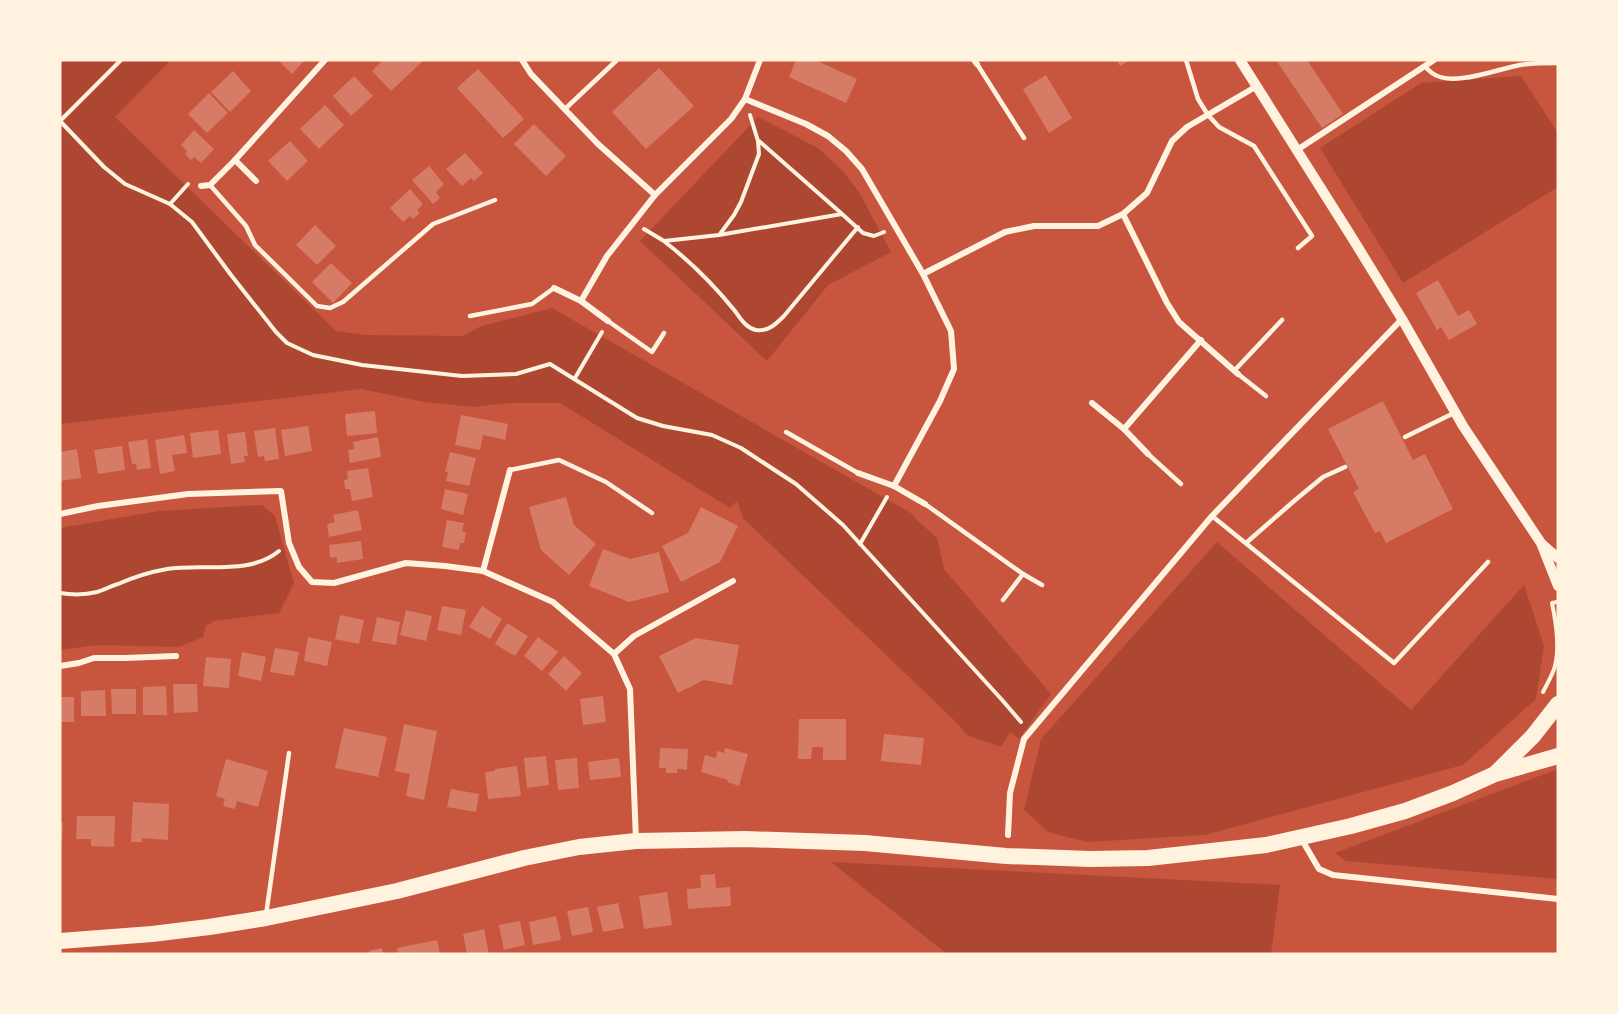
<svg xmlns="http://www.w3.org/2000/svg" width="1618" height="1014" viewBox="0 0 1618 1014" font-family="'Fira Sans',sans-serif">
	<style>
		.green { fill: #ae4732 }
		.building { fill: #d67c66 }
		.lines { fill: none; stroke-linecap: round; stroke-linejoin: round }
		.path { stroke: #fff3e0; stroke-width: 4 }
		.service { stroke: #fff3e0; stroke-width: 4.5 }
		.minor { stroke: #fff3e0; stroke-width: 6 }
		.tertiary { stroke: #fff3e0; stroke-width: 10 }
		.trunk { stroke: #fff3e0; stroke-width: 16 }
	</style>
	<rect width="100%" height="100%" fill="#c8553d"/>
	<g class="green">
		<polygon points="60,60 171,60 115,117 336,331 366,335 463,336 481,326 552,308 911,513 918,521 937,538 944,569 1051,694 1019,739 1010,732 1001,747 967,735 954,720 743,518 737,501 730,508 560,403 510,403 473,407 424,402 361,389 60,424"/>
		<polygon points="1521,76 1558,133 1558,187 1403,283 1320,148 1421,83"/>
		<polygon points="758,117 818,148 842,170 859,192 891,252 828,285 767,361 640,241"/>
		<polygon points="262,505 275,516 294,583 279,613 214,621 206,626 203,637 179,647 98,645 60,650 60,528 159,511"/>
		<polygon points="1217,542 1411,710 1524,585 1544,646 1536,699 1463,765 1205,835 1087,842 1048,832 1024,810 1041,739"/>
		<polygon points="1558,769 1558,879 1346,861 1335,853"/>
		<polygon points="831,862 1280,885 1271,954 947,954"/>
	</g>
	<g class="building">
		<polygon points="278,60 305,60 292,74"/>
		<polygon points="383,60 424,60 391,91 372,71"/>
		<polygon points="796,60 815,60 857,79 846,103 789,77"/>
		<polygon points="1117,60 1130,60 1120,66"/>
		<polygon points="1276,60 1307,60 1343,114 1322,128"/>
		<polygon points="659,68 694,106 646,149 612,112"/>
		<polygon points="478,69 524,119 503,138 457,88"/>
		<polygon points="233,71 251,91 230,112 211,92"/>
		<polygon points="1046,75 1072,118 1049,133 1023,89"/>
		<polygon points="354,76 373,96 351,116 333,96"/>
		<polygon points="209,93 228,113 207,133 188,114"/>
		<polygon points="325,105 344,125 319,149 300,129"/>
		<polygon points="534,124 566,156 546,176 514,144"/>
		<polygon points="194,130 214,149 201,163 194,157 191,160 185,154 187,151 181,145"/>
		<polygon points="290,141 308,161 287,181 268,161"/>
		<polygon points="465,153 483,173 474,181 471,178 462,186 446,169"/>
		<polygon points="429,166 444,184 436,192 440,198 433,204 412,180"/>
		<polygon points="410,189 423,204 417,210 420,213 413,219 410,216 403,222 390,208"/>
		<polygon points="315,225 336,246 317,265 296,245"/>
		<polygon points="331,263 352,283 333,303 312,282"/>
		<polygon points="1438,280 1458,316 1469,310 1477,324 1449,340 1441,327 1437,330 1416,293"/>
		<polygon points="1383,401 1413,460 1425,454 1453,509 1386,543 1380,531 1375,533 1353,492 1359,489 1328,429"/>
		<polygon points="375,411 377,433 347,436 345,414"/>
		<polygon points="461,415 508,424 505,440 483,435 480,450 455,445"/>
		<polygon points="308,426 312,451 285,456 281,430"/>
		<polygon points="275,428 279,459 265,461 264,456 258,457 254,431"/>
		<polygon points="218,430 221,454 193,458 190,433"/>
		<polygon points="245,432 248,456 244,456 245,462 231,464 227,434"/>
		<polygon points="184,435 187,453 172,455 175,471 160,474 155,440"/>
		<polygon points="378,437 381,457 350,463 348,450 354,449 353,442"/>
		<polygon points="147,439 151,468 137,470 136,464 132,464 128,442"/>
		<polygon points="122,446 125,470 98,474 94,450"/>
		<polygon points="77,449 81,478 60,481 60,452"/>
		<polygon points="450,452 476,458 469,486 446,481 448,472 445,472"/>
		<polygon points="368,468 373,497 352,501 350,489 345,489 344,480 348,479 347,471"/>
		<polygon points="445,489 468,494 463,515 441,509"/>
		<polygon points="566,497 574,525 596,544 569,575 541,550 529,507"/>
		<polygon points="701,507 738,526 720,562 681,582 662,546 688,533"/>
		<polygon points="358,510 362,530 329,537 327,524 335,522 333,515"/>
		<polygon points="447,520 464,523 462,531 466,532 464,543 460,543 459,550 442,547"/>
		<polygon points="361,541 363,559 337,563 337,557 330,558 329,545"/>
		<polygon points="603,549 630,559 659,552 669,592 629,602 589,586"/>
		<polygon points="442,606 466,610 461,635 437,630"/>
		<polygon points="482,606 502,619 490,639 469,627"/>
		<polygon points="406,610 432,616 426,641 400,635"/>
		<polygon points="340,615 364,620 359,644 335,639"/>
		<polygon points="377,617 400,622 396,645 372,641"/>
		<polygon points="507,623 528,636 515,656 495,644"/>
		<polygon points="308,637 332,642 327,666 304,661"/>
		<polygon points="538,637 558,652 542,671 524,656"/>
		<polygon points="696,638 739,645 732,685 704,680 678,693 659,656"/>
		<polygon points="275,648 299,652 294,676 270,672"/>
		<polygon points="242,652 266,657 261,681 238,676"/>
		<polygon points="564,656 582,673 566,691 548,674"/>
		<polygon points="206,657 231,659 229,688 203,686"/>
		<polygon points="173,684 197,684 198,712 174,713"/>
		<polygon points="166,686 167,715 143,715 143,687"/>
		<polygon points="111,689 136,689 136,714 112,714"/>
		<polygon points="105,690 106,716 81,716 81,691"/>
		<polygon points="603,696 606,722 583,725 580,699"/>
		<rect x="60" y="697" width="14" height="25"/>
		<polygon points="799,719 846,719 846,760 823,760 823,747 812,747 811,759 798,759"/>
		<polygon points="404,724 437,731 424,800 406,796 410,774 395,771"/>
		<polygon points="344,728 387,737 378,777 335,768"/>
		<polygon points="884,734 924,738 921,765 881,761"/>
		<polygon points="660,748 688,749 687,770 677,769 677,773 666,773 666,768 659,768"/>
		<polygon points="725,748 748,754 739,786 727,782 728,780 701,772 705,755 716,758 717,751 724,753"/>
		<polygon points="546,756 549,785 527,788 524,758"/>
		<polygon points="577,758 579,788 558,790 555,760"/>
		<polygon points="619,758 621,777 590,780 588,762"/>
		<polygon points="226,759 268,771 258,807 237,801 235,809 223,806 225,799 216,796"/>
		<polygon points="517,766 521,796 488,799 485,772 495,771 495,769"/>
		<polygon points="451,789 479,794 476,812 447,807"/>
		<polygon points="133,802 169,804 168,840 142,838 142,842 131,842"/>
		<polygon points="77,816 115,816 114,847 91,846 91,839 76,839"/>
		<polygon points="60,823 63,823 62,842 60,842"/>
		<polygon points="715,874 716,888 730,887 731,906 688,909 687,889 701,888 700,875"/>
		<polygon points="667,892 672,925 644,929 639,896"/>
		<polygon points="618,903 624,928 603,932 597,907"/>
		<polygon points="588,907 593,932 572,936 567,911"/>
		<polygon points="556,916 561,940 533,945 529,922"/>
		<polygon points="520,921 525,945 504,950 499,925"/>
		<polygon points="484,929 489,954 467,954 463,934"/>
		<polygon points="437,940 440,954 398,954 397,948"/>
		<polygon points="382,948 383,954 370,954 369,951"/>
	</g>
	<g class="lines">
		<g class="path">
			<polyline points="60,121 104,167 125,184 170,204 192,222 231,275 276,332 287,343 313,355 362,365 462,376 516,374 550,364 637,418 663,426 712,435 741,448 796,484 843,525 1003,701 1021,722"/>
			<polyline points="60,121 121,60"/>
			<polyline points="759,141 841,213"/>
			<polyline points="170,204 188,184"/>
			<polyline points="644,229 664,241 719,235 842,214 863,233 874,236 884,232"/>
			<polyline points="720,234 734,215 741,202 759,154 758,141 750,115"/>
			<path d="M665,242C691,262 714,285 735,311C741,319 746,328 756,330C768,332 776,324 784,316L858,227"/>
			<polyline points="575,378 602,332"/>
			<polyline points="860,544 887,497"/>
			<path d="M60,593C72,595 85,595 97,592C104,590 111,586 118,584C134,577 150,572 167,569C202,563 249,576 279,551"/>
			<path d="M1543,692C1547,684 1553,674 1555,666C1560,646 1556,622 1552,603L1557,602"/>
		</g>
		<g class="service">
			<polyline points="1186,60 1198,99 1208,115 1219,127 1254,146 1312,236 1298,248"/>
			<polyline points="977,64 1024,138"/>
			<path d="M1425,66C1427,69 1429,71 1432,73C1452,88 1497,69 1520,65C1532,63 1545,63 1558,63"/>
			<polyline points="565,109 617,60"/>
			<polyline points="210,185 246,226 255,245 317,306 330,308 343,302 433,224 495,200"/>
			<polyline points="470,316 532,304 554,288"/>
			<polyline points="608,321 652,352 664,333"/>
			<polyline points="1234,371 1282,320"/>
			<polyline points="1238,374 1266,396"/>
			<polyline points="786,432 858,473"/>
			<polyline points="1405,437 1454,413"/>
			<polyline points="1148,454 1181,484"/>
			<polyline points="510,470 559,460 606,482 652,513"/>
			<polyline points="925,504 1023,574 1042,585"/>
			<polyline points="1212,516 1394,663 1488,562"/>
			<polyline points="1246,543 1294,501 1323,477 1345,467"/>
			<polyline points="1003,600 1023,574"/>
			<polyline points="266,915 289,753"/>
		</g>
		<g class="minor">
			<polyline points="522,60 531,74 598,144 655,195"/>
			<polyline points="974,60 977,64"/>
			<polyline points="745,99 806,124 828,136 846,151 862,169 923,274 951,331 954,369 940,401 894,486"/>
			<polyline points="1297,150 1434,60"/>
			<polyline points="235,160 256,181"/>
			<polyline points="201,186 210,185 235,160 325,60"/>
			<polyline points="1123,214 1167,303 1179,322 1238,374"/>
			<polyline points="923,274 1005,232 1034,226 1098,226 1123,214 1147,193 1172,141 1187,127 1257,86"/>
			<polyline points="554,288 581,301 608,321"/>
			<polyline points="581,301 607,256 655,195 731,119 745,99 760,60"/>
			<polyline points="1092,403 1124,429 1148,454"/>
			<polyline points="1124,429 1201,340"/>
			<polyline points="858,473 894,486 925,504"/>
			<polyline points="60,514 98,506 188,494 281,491 289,543 299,567 312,582 334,583 406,563 445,566 483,571 553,602 614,654 630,689 636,840"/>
			<polyline points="483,571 510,470"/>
			<polyline points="614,654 634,636 733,581"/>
			<polyline points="60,666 79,663 94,658 125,658 176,656"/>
			<polyline points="1008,835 1010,793 1024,739 1212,516 1402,319"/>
			<polyline points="1302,840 1319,869 1333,875 1558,899"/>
		</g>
		<g class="tertiary">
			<polyline points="1240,60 1351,236 1402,319 1463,426 1541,543 1558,586"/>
			<polyline points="1543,545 1558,558"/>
		</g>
		<g class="trunk">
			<polyline points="1496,773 1533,736 1558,704"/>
			<polyline points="60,941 152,934 209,927 266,918 397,891 524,858 579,847 636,841 745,839 865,843 1006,856 1090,859 1148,858 1266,845 1351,826 1405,811 1453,793 1495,774 1558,756"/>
		</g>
	</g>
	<rect width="1618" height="1014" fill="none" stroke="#fff3e0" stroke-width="123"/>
</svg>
